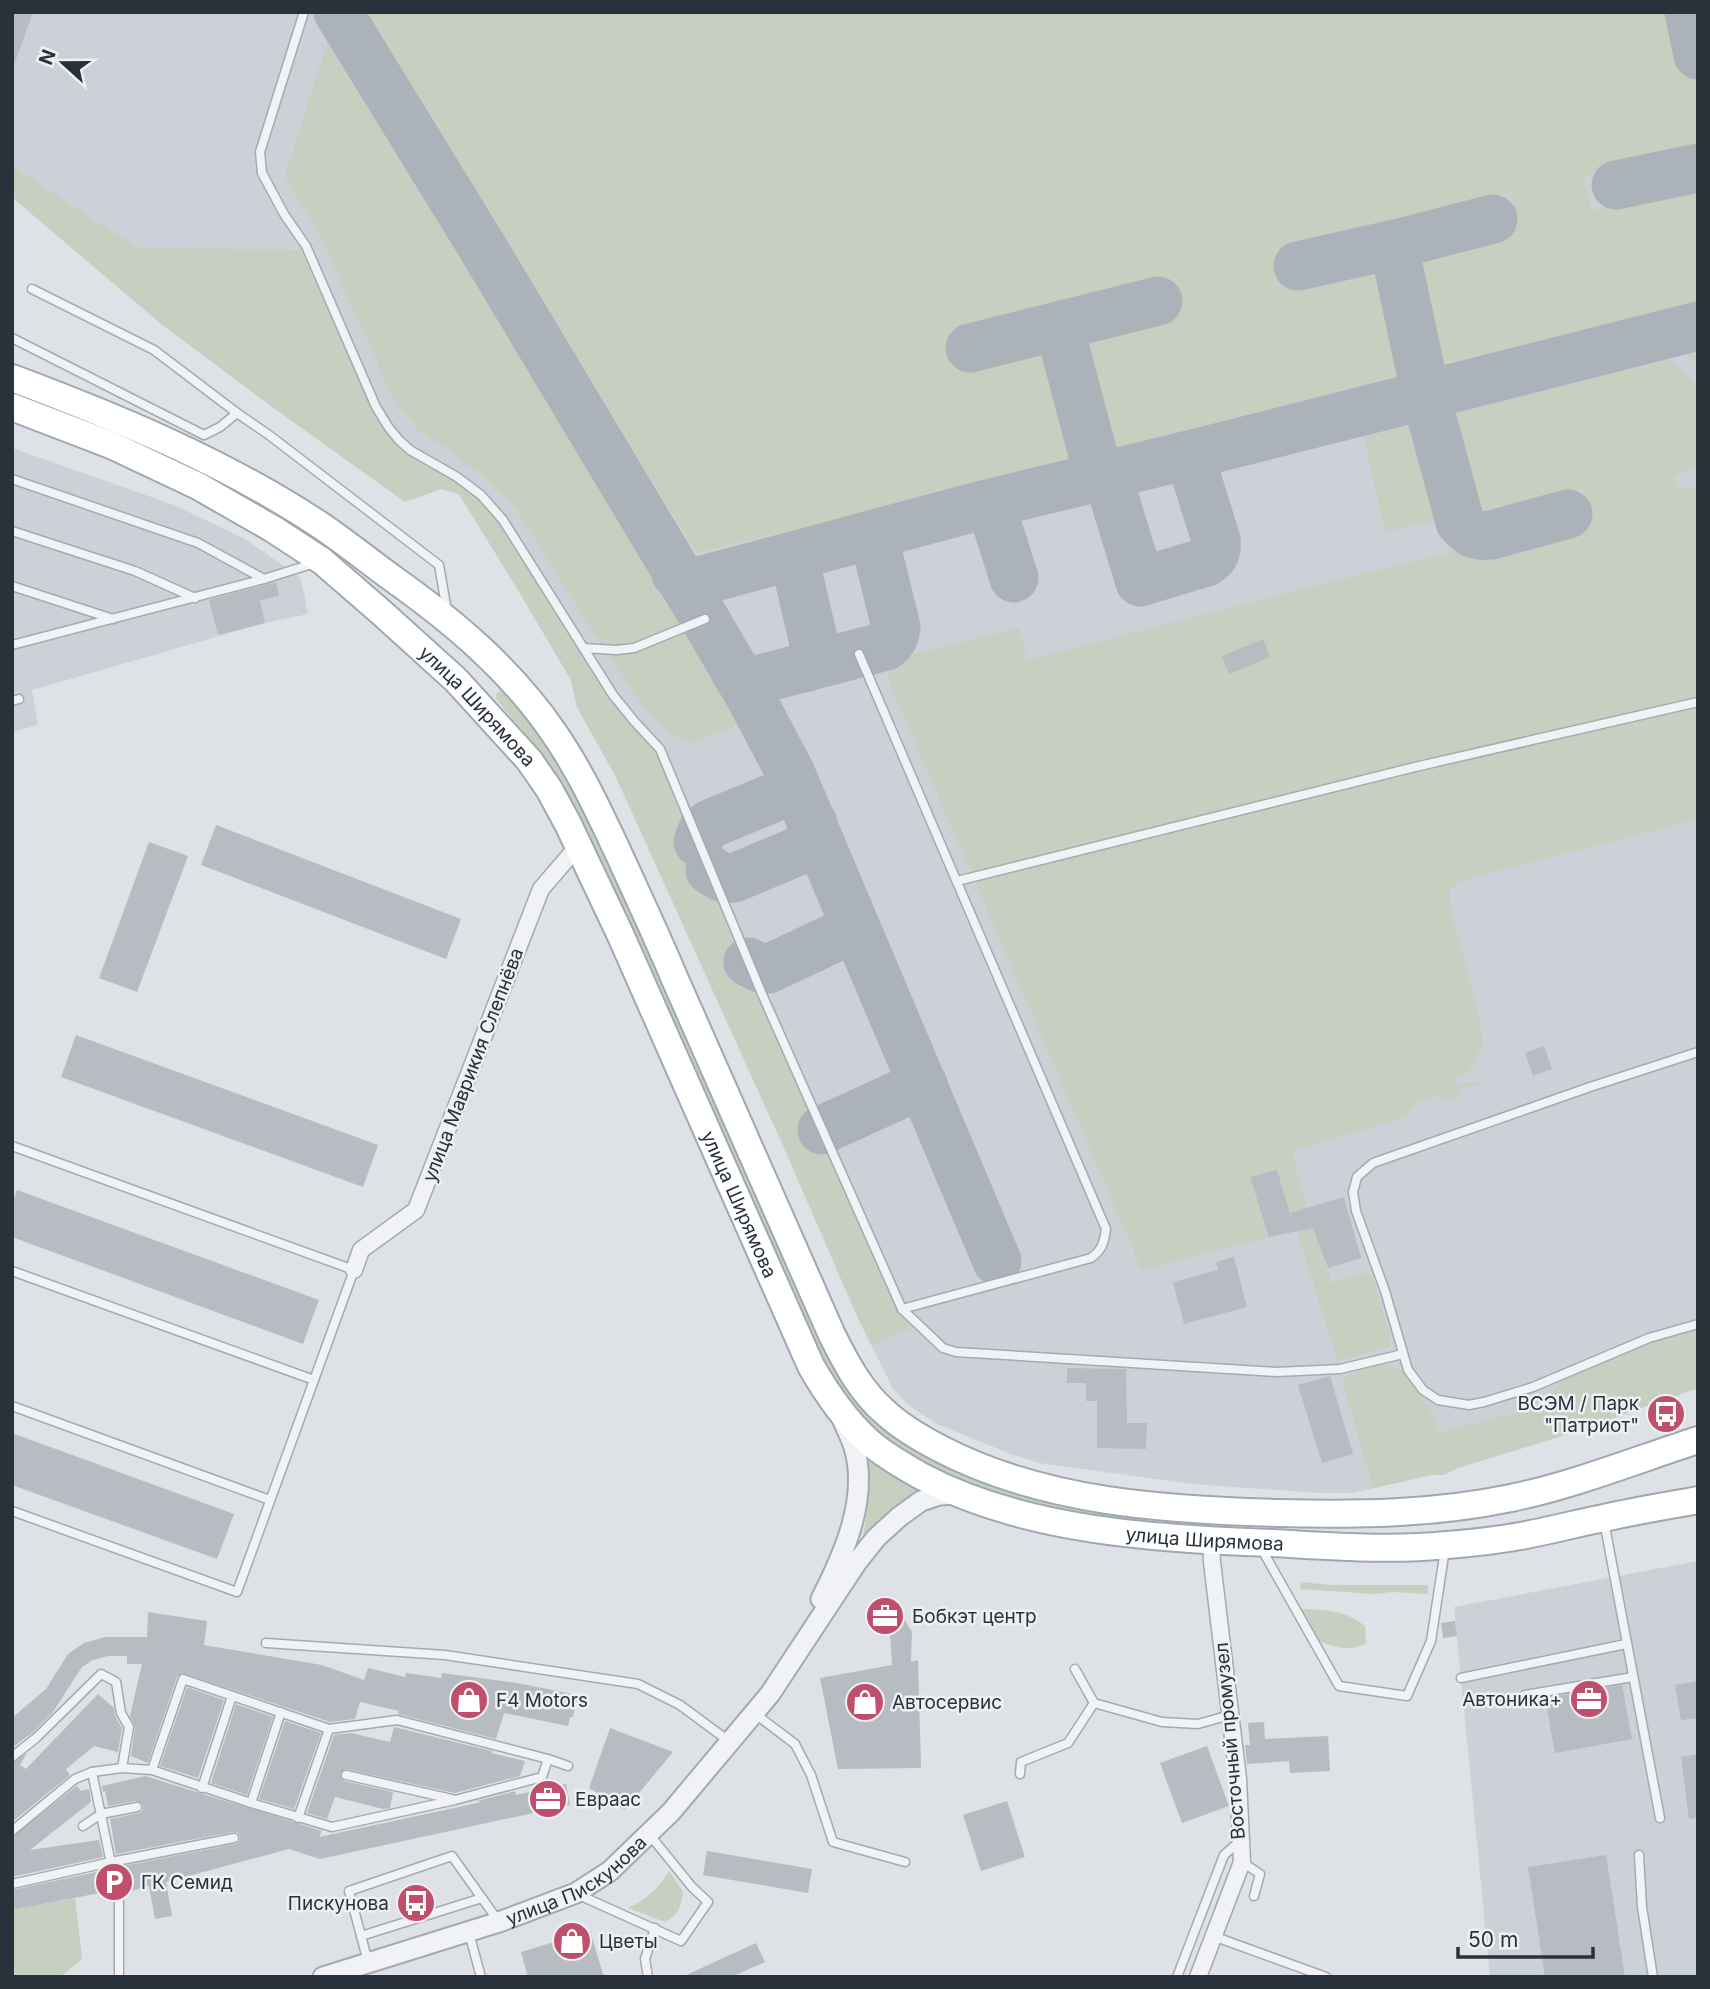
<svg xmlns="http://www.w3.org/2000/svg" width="1710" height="1989" viewBox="0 0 1710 1989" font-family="Inter,sans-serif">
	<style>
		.built { fill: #ccd1d7 }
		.green { fill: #c6cfc0 }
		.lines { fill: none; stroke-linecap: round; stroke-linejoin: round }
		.taxiway { stroke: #acb2ba; stroke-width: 49 }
		.building { fill: #b6bcc2 }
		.service-casing { stroke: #a4aaaf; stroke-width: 11 }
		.minor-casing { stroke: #a4aaaf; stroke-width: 19 }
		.tertiary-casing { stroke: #a4aaaf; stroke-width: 23 }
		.primary-casing { stroke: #9fa8b0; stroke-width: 30 }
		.service { stroke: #f0f2f5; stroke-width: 8 }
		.minor { stroke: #f0f2f5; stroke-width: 16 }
		.tertiary { stroke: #f0f2f5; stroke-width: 19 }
		.primary { stroke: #fff; stroke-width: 26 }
		.labels { text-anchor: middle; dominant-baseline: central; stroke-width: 5; stroke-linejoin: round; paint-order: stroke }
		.street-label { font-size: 19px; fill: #29323b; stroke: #edf1f4 }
		.poi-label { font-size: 19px; fill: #29323b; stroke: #edf1f4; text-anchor: start }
	</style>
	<rect width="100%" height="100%" fill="#dee2e6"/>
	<g class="built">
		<polygon points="12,12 1698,12 1698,1388 1562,1436 1458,1468 1444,1475 1431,1475 1353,1493 1320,1493 1192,1484 1039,1463 1008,1453 937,1424 908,1405 893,1389 857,1316 785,1150 616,777 577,707 571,680 518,590 459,494 441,489 405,502 275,409 160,323 12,197"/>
		<polygon points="12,448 174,505 245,539 301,578 308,614 265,623 32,690 38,725 12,732"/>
		<polygon points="1698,1561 1698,1977 1490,1977 1454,1607"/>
	</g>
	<g class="green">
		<polygon points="356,12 1681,12 1698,89 1698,144 1583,177 1592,211 1698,182 1698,303 1455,368 1439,361 1410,253 1518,226 1510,192 1280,251 1288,283 1391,257 1416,361 1408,380 1107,456 1071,340 1179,311 1169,281 951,338 959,368 1054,345 1088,458 697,553"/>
		<polygon points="328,39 740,712 733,728 690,743 669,731 647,712 589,626 514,506 485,478 445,447 419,431 400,408 386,385 374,354 318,232 285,177"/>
		<polygon points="12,165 59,197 139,248 300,250 377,414 385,427 488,505 501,521 631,721 651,747 662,756 910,1329 871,1345 857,1316 785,1150 616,777 577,707 571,680 518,590 459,494 441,489 405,502 275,409 160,323 12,197"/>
		<polygon points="1698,332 1698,364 1669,340"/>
		<polygon points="1650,344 1698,384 1698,468 1675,476 1678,489 1698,487 1698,819 1460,881 1449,890 1450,905 1480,1023 1483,1044 1469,1072 1453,1078 1456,1086 1472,1081 1483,1083 1458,1090 1460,1096 1442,1102 1440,1095 1419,1102 1406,1117 1292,1151 1301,1189 1332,1283 1367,1273 1372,1275 1390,1337 1390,1345 1384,1348 1338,1361 1277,1170 1250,1177 1269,1237 1142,1270 890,684 887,669 890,660 1019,628 1027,660 1369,572 1589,520 1583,489 1493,510 1484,509 1475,505 1452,408 1459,394"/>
		<polygon points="1413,403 1426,409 1452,507 1443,519 1385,532 1360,419"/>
		<polygon points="503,687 506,689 583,795 821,1340 838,1374 857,1400 878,1421 1143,1514 1101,1520 1042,1509 947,1477 907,1455 871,1430 827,1373 571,805 534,744 496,699 496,694"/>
		<path d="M1698,1326V1388L1562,1436L1458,1468L1444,1475H1431L1373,1488L1342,1379C1351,1374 1362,1367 1372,1366C1413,1358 1426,1404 1440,1432L1537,1408L1562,1381L1652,1340Z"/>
		<polygon points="869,1458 919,1487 918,1492 866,1538 863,1536 867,1511"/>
		<polygon points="1301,1582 1331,1585 1428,1585 1428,1594 1391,1592 1374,1594 1300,1589"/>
		<path d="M1300,1609C1325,1610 1346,1610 1365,1626L1366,1643C1351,1653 1332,1647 1317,1640Z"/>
		<path d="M669,1871L683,1892C681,1907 679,1915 665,1922L628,1908C647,1899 658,1889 669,1871Z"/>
		<polygon points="75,1898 82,1959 60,1977 12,1977 12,1910"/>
	</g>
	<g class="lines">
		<g class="taxiway">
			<polyline points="338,12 481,245 705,619 752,700 791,774 997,1261"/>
			<polyline points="1689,12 1698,55"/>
			<polyline points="1616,185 1698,168"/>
			<path d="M1400,243L1396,253L1398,265L1426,396L1460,522C1470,533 1475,537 1491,535L1568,514"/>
			<polyline points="1298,266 1400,243 1493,219"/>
			<polyline points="1059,326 1099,477"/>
			<polyline points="970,348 1158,301"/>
			<path d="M1126,471C1119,474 1111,478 1111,487L1140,582L1206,562C1215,557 1217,550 1216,540L1194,469V462L1205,451"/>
			<polyline points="979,506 987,508 994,515 1014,578"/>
			<polyline points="801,554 796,561 796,566 815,647 815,652 805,668"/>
			<path d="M676,574C685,581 691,582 703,580L979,506L1205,451L1698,326"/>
			<path d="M736,673L753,681L886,646C893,640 895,636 896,627L876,546L887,531"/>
			<polyline points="698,842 703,829 710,824 780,795 788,785 791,774"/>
			<polyline points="710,870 721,877 734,878 803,849 810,838 813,823"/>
			<polyline points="748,962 760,968 768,969 855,928"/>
			<polyline points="822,1130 923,1084"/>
		</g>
	</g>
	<g class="building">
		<polygon points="12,12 33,12 14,65 12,64"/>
		<polygon points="276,582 279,596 260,600 265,623 218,635 209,600"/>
		<polygon points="1263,639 1270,657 1229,674 1222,656"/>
		<polygon points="216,825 461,919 446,959 201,865"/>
		<polygon points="149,842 188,856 137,992 99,978"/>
		<polygon points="76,1035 378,1145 363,1187 61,1077"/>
		<polygon points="1544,1046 1552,1069 1533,1076 1525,1053"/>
		<polygon points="1277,1170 1290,1213 1344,1197 1361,1258 1328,1268 1313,1228 1269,1237 1250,1177"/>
		<polygon points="17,1190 319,1300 303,1344 12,1237 12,1204"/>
		<polygon points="1234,1257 1247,1307 1184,1324 1173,1282 1218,1270 1216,1262"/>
		<polygon points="1067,1368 1126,1369 1127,1423 1147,1423 1146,1449 1097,1448 1097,1401 1086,1401 1086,1383 1067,1383"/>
		<polygon points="1330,1376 1353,1454 1322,1463 1298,1385"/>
		<polygon points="12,1433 234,1514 217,1559 12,1485"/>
		<polygon points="890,1596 912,1632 911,1662 918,1660 921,1768 838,1769 820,1678 892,1665 890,1634 871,1612"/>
		<polygon points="148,1612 207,1621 204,1645 322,1665 364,1680 368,1668 405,1677 406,1673 441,1678 442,1673 517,1683 578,1695 573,1717 570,1717 568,1726 504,1713 496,1739 398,1714 399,1711 360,1702 355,1719 330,1722 182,1673 177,1677 148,1763 131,1756 135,1727 130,1716 142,1664 127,1664 127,1656 108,1656 93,1660 82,1667 53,1712 32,1733 12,1748 12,1718 46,1689 68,1654 84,1643 105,1637 147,1637"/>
		<polygon points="1455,1621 1457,1636 1443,1638 1441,1623"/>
		<polygon points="1698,1681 1698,1718 1681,1720 1675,1685"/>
		<polygon points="1622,1685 1632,1739 1555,1753 1545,1698"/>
		<polygon points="187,1687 224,1700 198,1778 160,1766"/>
		<polygon points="98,1694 114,1708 115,1716 122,1728 118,1752 94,1746 66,1769 70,1775 12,1822 12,1763 27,1753 20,1765 26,1769"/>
		<polygon points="236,1704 273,1717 247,1795 211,1783"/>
		<polygon points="285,1721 321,1733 294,1809 259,1799"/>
		<polygon points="1264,1722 1265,1739 1328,1736 1330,1771 1290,1773 1289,1761 1247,1764 1245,1745 1250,1745 1248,1723"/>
		<polygon points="394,1727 492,1751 491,1753 525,1761 520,1776 455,1793 345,1769 340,1774 344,1781 393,1792 390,1808 383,1809 335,1797 327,1819 307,1813 334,1735 351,1733 390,1742"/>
		<polygon points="610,1728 673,1752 625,1810 589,1788"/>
		<polygon points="1207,1746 1229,1806 1182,1823 1160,1763"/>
		<polygon points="1698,1754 1698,1818 1689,1819 1681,1757"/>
		<polygon points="145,1776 322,1831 319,1837 482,1802 477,1801 516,1791 515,1795 566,1784 570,1805 320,1859 289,1849 166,1882 172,1916 155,1919 149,1886 128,1892 127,1888 123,1889 118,1867 235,1844 239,1842 240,1837 238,1833 233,1832 116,1854 110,1819 139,1813 143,1810 143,1805 136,1801 108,1806 105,1791 103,1792 102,1786"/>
		<polygon points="77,1786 81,1791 89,1789 91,1802 30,1850 99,1840 103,1857 12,1877 12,1837"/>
		<polygon points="1007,1801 1025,1857 981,1871 963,1815"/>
		<polygon points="707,1851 812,1869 808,1893 703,1875"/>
		<polygon points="1606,1855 1625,1977 1545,1977 1528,1867"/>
		<polygon points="106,1870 110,1891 12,1910 12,1890"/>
		<polygon points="590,1931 604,1977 528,1977 521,1952"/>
		<polygon points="756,1943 765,1962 731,1977 682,1977"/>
	</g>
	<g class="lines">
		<defs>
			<g id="service">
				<polyline points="304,12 260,152 262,173 284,214 306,246 376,407 389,428 399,440 410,450 457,477 481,495 503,520 613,695 634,721 660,749 762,994 902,1309 943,1348 956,1352 1277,1372 1340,1369 1403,1354"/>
				<polyline points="12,338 204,435 220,427 237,413 154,350 32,289"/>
				<polyline points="237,413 269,435 439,565 447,611"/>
				<polyline points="12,479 198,543 264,579"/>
				<polyline points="12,531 135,571 195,598"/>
				<polyline points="12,586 113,619"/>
				<polyline points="12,645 264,579 315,563"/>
				<polyline points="584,648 616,650 634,648 705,619"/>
				<path d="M859,654L1106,1229C1104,1243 1102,1250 1091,1258L902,1309"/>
				<polyline points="12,701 19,699"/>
				<polyline points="957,881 1415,767 1698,702"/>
				<polyline points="1698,1052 1590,1087 1373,1163 1357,1177 1353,1192 1356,1211 1385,1291 1408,1370 1423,1390 1438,1400 1469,1405 1484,1402 1533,1387 1649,1338 1698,1324"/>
				<polyline points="12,1146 354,1270 237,1592 12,1511"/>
				<polyline points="12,1271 314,1380"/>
				<polyline points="12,1406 270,1500"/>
				<polyline points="1604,1521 1660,1818"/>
				<polyline points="1261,1548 1339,1686 1407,1696 1431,1641 1445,1549"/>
				<polyline points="266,1643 445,1655 638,1684 680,1705 730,1742"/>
				<polyline points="1075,1669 1094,1703 1162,1722 1198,1724 1230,1715"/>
				<polyline points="1461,1678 1626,1644"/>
				<polyline points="1525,1695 1633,1677"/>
				<polyline points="754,1713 795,1744 811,1775 833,1842 905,1862"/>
				<polyline points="12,1757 36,1738 101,1674 116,1682 121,1713 129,1727 122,1768"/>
				<polyline points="548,1759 568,1766"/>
				<polyline points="92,1772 119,1902 119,1977"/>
				<polyline points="1020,1774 1021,1762 1068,1743 1094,1703"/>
				<polyline points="346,1775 452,1799"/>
				<polyline points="202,1788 232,1696"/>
				<polyline points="251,1803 281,1712"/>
				<polyline points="298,1818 329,1729"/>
				<polyline points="83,1826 101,1814 137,1807"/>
				<polyline points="12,1831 75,1779 92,1772 122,1768 152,1770 251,1803 332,1827 455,1800 542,1777 548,1759 397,1720 329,1729 183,1679 152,1770"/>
				<polyline points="1639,1855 1642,1907 1653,1977"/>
				<polyline points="1242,1862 1260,1874 1254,1896"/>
				<polyline points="12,1884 111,1862 234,1838"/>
				<polyline points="579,1895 681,1941 708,1902 692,1887 649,1834"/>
				<polyline points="469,1933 481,1977"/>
				<polyline points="361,1936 482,1898"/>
				<polyline points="1213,1936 1326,1977"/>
				<polyline points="368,1962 349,1891 452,1856 499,1922"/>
				<polyline points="648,1977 645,1959 655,1928"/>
				<polyline points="1177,1977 1224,1855 1240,1841"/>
			</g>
			<g id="minor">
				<polyline points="354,1270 361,1250 416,1210 541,889 578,846"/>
				<polyline points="1198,1977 1242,1862 1238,1779 1212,1562 1211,1540"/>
			</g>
			<g id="tertiary">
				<path d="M821,1599C844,1554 869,1498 854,1447C851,1438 847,1430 843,1421"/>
				<path id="s1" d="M323,1977L499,1922L576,1893L610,1871L671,1812L770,1694L857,1562L876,1538L899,1517L921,1501L939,1495L957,1494"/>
			</g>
			<g id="primary">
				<path d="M12,378C119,418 227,463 323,527C346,543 369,561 392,578C454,622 511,670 554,733C579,769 598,810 617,850C636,892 656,934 674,977C727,1096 779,1216 832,1335C846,1363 861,1392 886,1413C901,1427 920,1438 939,1448C1042,1502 1164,1510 1279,1513C1357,1515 1434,1514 1511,1498C1574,1485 1636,1460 1698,1440"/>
				<path id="s2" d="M12,407L111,445L198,486L273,529L322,561L382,613L456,680L529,760L549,789L568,824L621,936L811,1366C827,1394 844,1419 868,1441C884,1455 903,1466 921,1476C1024,1531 1157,1539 1272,1543C1330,1546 1389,1551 1447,1545C1473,1543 1500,1540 1526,1535C1552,1530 1578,1523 1604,1518C1635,1511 1666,1506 1698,1500"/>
			</g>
		</defs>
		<use href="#service" class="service-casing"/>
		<use href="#minor" class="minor-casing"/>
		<use href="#tertiary" class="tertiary-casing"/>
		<use href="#primary" class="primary-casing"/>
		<use href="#service" class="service"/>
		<use href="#minor" class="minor"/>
		<use href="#tertiary" class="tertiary"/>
		<use href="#primary" class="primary"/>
	</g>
	<defs>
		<symbol id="bus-disc" viewBox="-11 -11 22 22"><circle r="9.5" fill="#bf4f6c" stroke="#edf1f4"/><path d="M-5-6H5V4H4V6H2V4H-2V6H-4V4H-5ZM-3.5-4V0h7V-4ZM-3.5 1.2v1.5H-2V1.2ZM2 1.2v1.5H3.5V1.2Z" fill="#fff"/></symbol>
		<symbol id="office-disc" viewBox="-11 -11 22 22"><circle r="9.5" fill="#bf4f6c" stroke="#edf1f4"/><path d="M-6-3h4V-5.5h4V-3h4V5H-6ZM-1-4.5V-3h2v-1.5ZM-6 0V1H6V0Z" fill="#fff"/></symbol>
		<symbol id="shop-disc" viewBox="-11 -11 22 22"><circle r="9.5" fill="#bf4f6c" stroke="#edf1f4"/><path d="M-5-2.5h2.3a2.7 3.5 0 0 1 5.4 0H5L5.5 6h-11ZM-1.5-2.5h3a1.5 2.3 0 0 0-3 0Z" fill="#fff"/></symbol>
		<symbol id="parking-disc" viewBox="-11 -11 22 22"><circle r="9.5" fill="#bf4f6c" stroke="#edf1f4"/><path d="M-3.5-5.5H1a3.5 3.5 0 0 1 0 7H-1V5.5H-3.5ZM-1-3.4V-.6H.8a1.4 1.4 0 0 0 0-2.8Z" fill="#fff"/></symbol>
	</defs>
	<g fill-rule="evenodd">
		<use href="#bus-disc" x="1644" y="1392" width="44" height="44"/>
		<use href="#office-disc" x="863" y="1594" width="44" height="44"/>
		<use href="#office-disc" x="1567" y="1677" width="44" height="44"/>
		<use href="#shop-disc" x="447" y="1678" width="44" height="44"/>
		<use href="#shop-disc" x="843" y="1680" width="44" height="44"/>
		<use href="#office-disc" x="526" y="1777" width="44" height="44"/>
		<use href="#parking-disc" x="92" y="1860" width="44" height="44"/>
		<use href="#bus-disc" x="394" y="1881" width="44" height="44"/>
		<use href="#shop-disc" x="550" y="1919" width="44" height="44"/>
	</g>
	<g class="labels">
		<g class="street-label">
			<text stroke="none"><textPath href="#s2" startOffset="560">улица Ширямова</textPath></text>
			<text transform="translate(473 1065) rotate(-69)">улица Маврикия Слепнёва</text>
			<text stroke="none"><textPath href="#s2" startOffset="1127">улица Ширямова</textPath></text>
			<text stroke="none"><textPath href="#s2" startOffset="1755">улица Ширямова</textPath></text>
			<text transform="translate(1230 1741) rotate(-95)">Восточный промузел</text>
			<text stroke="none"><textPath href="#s1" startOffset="273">улица Пискунова</textPath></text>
		</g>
		<g class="poi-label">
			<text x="1639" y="1403" text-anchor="end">ВСЭМ / Парк<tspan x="1639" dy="22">"Патриот"</tspan></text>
			<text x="912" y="1616">Бобкэт центр</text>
			<text x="1562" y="1699" text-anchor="end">Автоника+</text>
			<text x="496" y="1700">F4 Motors</text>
			<text x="892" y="1702">Автосервис</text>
			<text x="575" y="1799">Евраас</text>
			<text x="141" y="1882">ГК Семид</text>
			<text x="389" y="1903" text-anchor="end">Пискунова</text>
			<text x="599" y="1941">Цветы</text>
		</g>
	</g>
	<rect width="1710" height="1989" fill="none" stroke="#29323b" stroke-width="28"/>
	<g transform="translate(63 63) rotate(291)" stroke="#edf1f4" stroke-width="5" paint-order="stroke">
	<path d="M0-5L12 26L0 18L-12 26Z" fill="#29323b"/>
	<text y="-10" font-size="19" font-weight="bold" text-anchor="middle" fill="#29323b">N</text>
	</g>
	<path d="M1458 1947v10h135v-10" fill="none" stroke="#29323b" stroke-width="3.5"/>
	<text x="1468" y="1947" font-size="21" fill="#29323b" stroke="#edf1f4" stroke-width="5" paint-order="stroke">50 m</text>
</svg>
